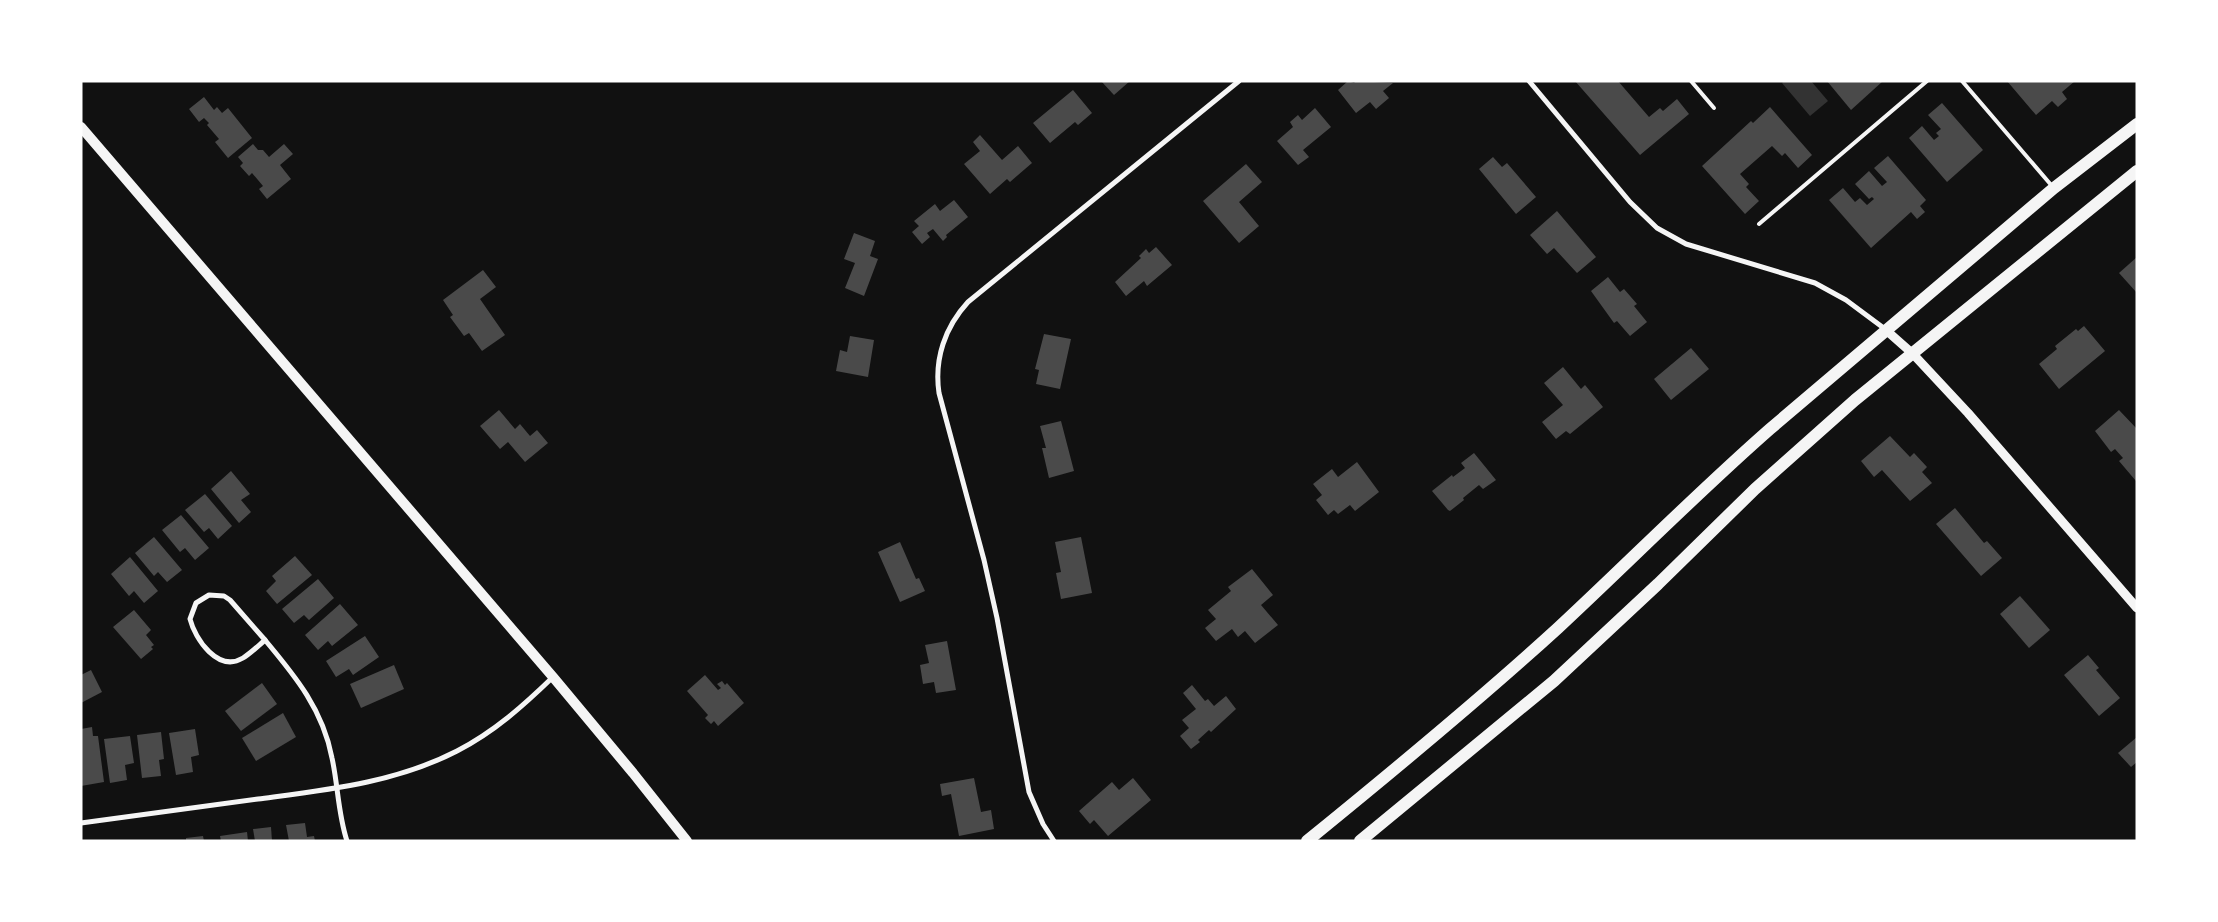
<svg xmlns="http://www.w3.org/2000/svg" width="2218" height="922" viewBox="0 0 2218 922" font-family="'Varela Round',sans-serif">
	<style>
		.water { fill: #333 }
		.building { fill: #4a4a4a }
		.lines { fill: none; stroke-linecap: round; stroke-linejoin: round }
		.service { stroke: #f5f5f5; stroke-width: 4 }
		.minor { stroke: #f5f5f5; stroke-width: 5 }
		.tertiary { stroke: #f5f5f5; stroke-width: 9 }
		.secondary { stroke: #f5f5f5; stroke-width: 10 }
		.primary { stroke: #f5f5f5; stroke-width: 12 }
	</style>
	<rect width="100%" height="100%" fill="#111"/>
	<polygon class="water" points="1784,81 1811,81 1828,101 1810,116 1782,83"/>
	<g class="building">
		<polygon points="1101,81 1130,81 1114,95"/>
		<polygon points="1348,81 1354,83 1356,81 1393,83 1383,91 1389,98 1376,109 1370,102 1356,113 1338,90"/>
		<polygon points="1575,81 1618,81 1649,117 1660,108 1663,111 1677,99 1689,114 1640,155"/>
		<polygon points="1827,81 1883,81 1851,110"/>
		<polygon points="2007,81 2075,81 2062,92 2067,99 2058,107 2052,101 2036,115"/>
		<polygon points="1073,90 1092,113 1078,125 1075,122 1050,143 1033,123"/>
		<polygon points="204,97 214,110 217,107 222,113 228,108 252,138 228,158 215,142 219,139 207,125 209,123 204,118 199,122 189,109"/>
		<polygon points="1942,103 1983,150 1947,182 1909,138 1922,126 1934,140 1939,136 1936,133 1941,129 1928,115"/>
		<polygon points="1770,107 1812,155 1798,168 1785,153 1782,156 1772,146 1740,174 1749,184 1746,187 1759,201 1745,214 1702,166 1751,121 1753,123"/>
		<polygon points="1315,108 1331,127 1303,150 1309,157 1298,165 1277,141 1293,127 1290,122 1298,115 1302,120"/>
		<polygon points="980,135 1002,160 1018,146 1032,163 1010,182 1007,179 990,194 964,164 980,151 973,142"/>
		<polygon points="253,144 258,150 263,150 269,157 284,144 293,154 280,165 291,179 267,199 259,189 263,186 252,173 249,176 240,166 243,163 238,157"/>
		<polygon points="1888,156 1926,200 1920,206 1925,212 1917,219 1911,212 1871,248 1829,200 1843,188 1855,202 1860,198 1867,205 1874,199 1872,197 1869,199 1855,184 1869,171 1882,186 1887,182 1874,168"/>
		<polygon points="1493,157 1502,167 1507,163 1536,197 1516,214 1479,169"/>
		<polygon points="1246,164 1262,182 1239,202 1259,226 1239,243 1203,201"/>
		<polygon points="954,200 968,217 946,235 947,237 943,241 933,229 927,233 930,237 922,244 912,232 919,226 914,221 935,204 940,211"/>
		<polygon points="1557,211 1596,257 1577,273 1554,248 1547,254 1530,235"/>
		<polygon points="854,233 875,241 870,256 878,259 864,296 845,288 855,263 844,259"/>
		<polygon points="1156,247 1172,265 1147,286 1144,281 1126,296 1115,282 1141,258 1139,256 1146,249 1149,253"/>
		<polygon points="2137,257 2137,293 2119,273"/>
		<polygon points="483,270 496,287 480,299 505,335 482,351 469,333 464,336 450,317 453,315 443,300"/>
		<polygon points="1608,277 1620,292 1624,289 1637,304 1634,306 1647,322 1630,336 1617,321 1614,323 1591,291"/>
		<polygon points="2084,326 2105,351 2059,389 2039,364 2057,349 2055,346 2076,329 2078,331"/>
		<polygon points="1044,334 1071,339 1060,389 1036,384 1039,370 1035,369"/>
		<polygon points="850,336 874,340 868,377 836,371 840,350 847,352"/>
		<polygon points="1691,348 1709,369 1671,400 1654,379"/>
		<polygon points="1563,367 1581,389 1585,385 1603,407 1570,434 1566,431 1556,439 1542,422 1563,405 1544,383"/>
		<polygon points="499,410 515,429 520,424 530,436 537,430 548,443 525,462 508,442 500,449 480,426"/>
		<polygon points="2119,410 2137,429 2136,481 2119,461 2123,458 2115,449 2111,452 2095,431"/>
		<polygon points="1061,421 1074,471 1049,478 1042,448 1046,448 1040,426"/>
		<polygon points="1890,436 1910,457 1914,453 1927,467 1922,472 1932,483 1910,501 1882,470 1874,477 1861,461"/>
		<polygon points="1474,453 1496,480 1483,489 1479,485 1463,498 1464,500 1450,511 1448,510 1432,491 1452,475 1453,477 1465,468 1461,463"/>
		<polygon points="1357,462 1379,492 1355,511 1350,505 1338,514 1334,510 1328,515 1316,500 1322,495 1313,484 1332,469 1338,477"/>
		<polygon points="231,471 250,494 241,500 251,512 239,523 211,489"/>
		<polygon points="205,494 232,526 218,539 209,528 204,532 185,510"/>
		<polygon points="1955,508 1984,543 1987,541 2002,558 1981,576 1936,524"/>
		<polygon points="181,515 209,548 195,560 185,548 180,552 162,530"/>
		<polygon points="154,537 182,570 167,582 158,572 154,576 135,553"/>
		<polygon points="1081,537 1092,593 1061,599 1056,573 1061,572 1055,542"/>
		<polygon points="900,542 916,579 919,578 925,591 900,602 878,552"/>
		<polygon points="295,556 312,575 277,604 266,591 276,581 272,576"/>
		<polygon points="130,557 158,591 144,603 134,591 129,596 111,574"/>
		<polygon points="1252,569 1273,595 1261,605 1278,625 1255,643 1245,631 1238,637 1232,629 1216,641 1205,628 1216,619 1208,610 1231,591 1228,587"/>
		<polygon points="318,579 334,598 309,620 304,615 294,623 282,609"/>
		<polygon points="2020,596 2050,630 2029,648 2000,614"/>
		<polygon points="340,604 358,625 332,646 328,641 318,650 305,635"/>
		<polygon points="134,610 151,630 146,635 154,645 151,647 153,649 141,659 113,627"/>
		<polygon points="365,636 379,657 353,675 349,669 336,677 326,661"/>
		<polygon points="947,641 956,690 936,693 934,682 923,684 920,665 929,663 925,645"/>
		<polygon points="2088,655 2099,668 2096,670 2120,698 2099,716 2064,675"/>
		<polygon points="394,665 404,689 361,708 350,684"/>
		<polygon points="91,670 102,692 81,703 81,675"/>
		<polygon points="705,675 718,690 721,688 717,684 722,681 725,685 727,683 744,703 718,726 714,721 711,724 705,718 708,715 687,691"/>
		<polygon points="262,683 277,704 241,731 225,711"/>
		<polygon points="1192,685 1205,701 1208,699 1214,706 1226,696 1236,709 1211,732 1209,730 1198,740 1200,742 1191,749 1180,736 1189,728 1182,720 1196,709 1183,693"/>
		<polygon points="283,713 296,737 256,761 242,738"/>
		<polygon points="92,727 93,736 98,736 104,782 81,786 81,729"/>
		<polygon points="195,729 199,755 191,757 193,772 176,775 169,733"/>
		<polygon points="161,732 164,759 159,760 161,776 142,778 137,735"/>
		<polygon points="130,736 134,763 125,765 127,780 110,783 104,739"/>
		<polygon points="2137,737 2137,762 2131,767 2118,753"/>
		<polygon points="974,778 981,812 991,810 994,829 959,836 951,794 942,796 940,784"/>
		<polygon points="1133,778 1151,800 1108,836 1094,820 1090,824 1079,811 1112,782 1119,790"/>
		<polygon points="305,823 307,837 314,836 315,841 289,841 286,825"/>
		<polygon points="271,827 272,841 255,841 253,829"/>
		<polygon points="247,832 248,841 221,841 220,836"/>
		<polygon points="203,836 204,841 186,841 186,838"/>
	</g>
	<g class="lines">
		<g class="service">
			<polyline points="1691,81 1714,108"/>
			<polyline points="1962,81 2052,186"/>
			<polyline points="1759,224 1927,81"/>
		</g>
		<g class="minor">
			<polyline points="1529,81 1630,202 1657,228 1686,244 1815,283 1846,300 1885,329"/>
			<path d="M209,595L224,596L230,600L265,640C258,646 251,653 243,658C218,673 195,639 190,619L196,603Z"/>
			<path d="M265,640C296,677 323,710 332,758C338,785 338,814 347,841"/>
			<path d="M81,823C140,815 199,807 258,799C326,790 395,783 457,751C494,732 523,706 553,677"/>
			<path d="M1054,841L1043,824L1029,792L997,618L984,560L939,393C934,359 945,327 968,302L1239,81"/>
		</g>
		<polyline class="tertiary" points="1887,331 1913,354 1968,413 2137,608"/>
		<polyline class="secondary" points="81,127 553,677 633,773 687,841"/>
		<g class="primary">
			<path d="M1307,841C1392,772 1477,702 1558,628C1629,562 1697,493 1770,429L2054,188L2137,124"/>
			<polyline points="1360,841 1554,681 1658,584 1755,489 1855,400 2137,171"/>
		</g>
	</g>
	<rect width="2218" height="922" fill="none" stroke="#ffffff" stroke-width="165"/>
</svg>
